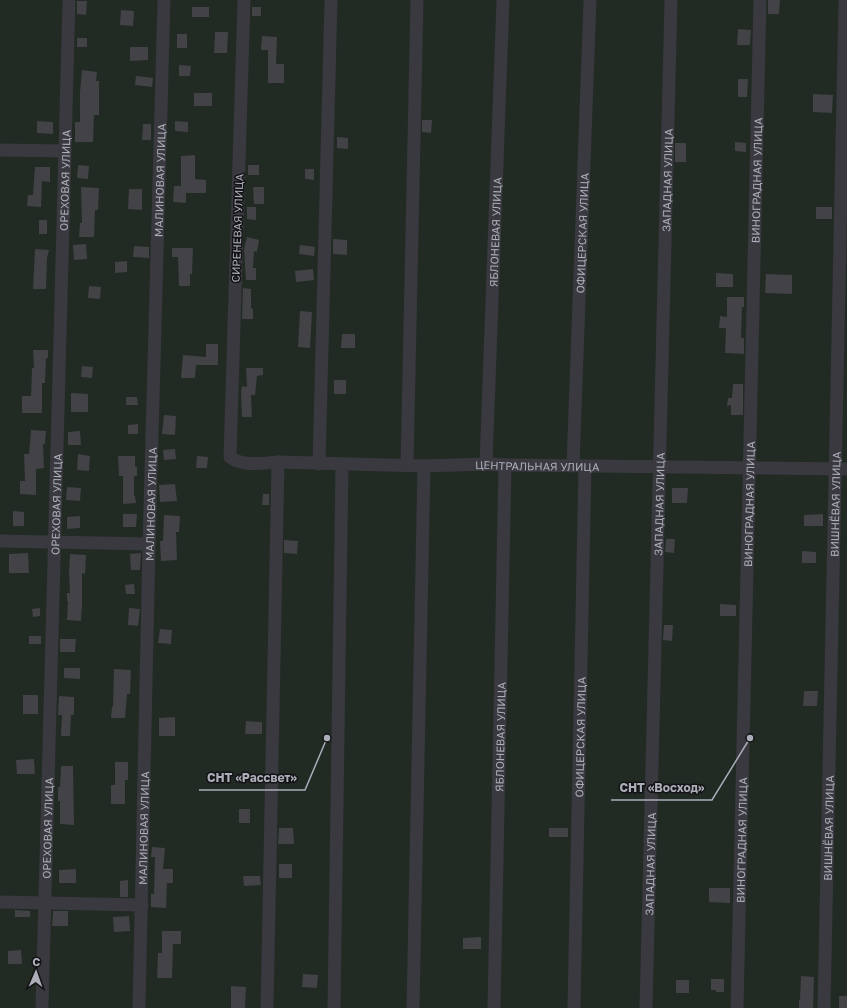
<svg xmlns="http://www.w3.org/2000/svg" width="847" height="1008" viewBox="0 0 847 1008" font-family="'Golos Text',sans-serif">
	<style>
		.green { fill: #222a24 }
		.building { fill: #424247 }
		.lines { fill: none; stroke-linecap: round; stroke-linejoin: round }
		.minor { stroke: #39393f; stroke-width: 13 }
		.labels { text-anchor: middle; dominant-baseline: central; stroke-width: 3; stroke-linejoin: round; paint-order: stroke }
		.street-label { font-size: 11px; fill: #abadb9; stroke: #131315 }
		.leader { fill: none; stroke: #abadb9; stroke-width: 1.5 }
		.callout-dot { fill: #abadb9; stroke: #131315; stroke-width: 1.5 }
		.callout-label { font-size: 12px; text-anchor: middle; font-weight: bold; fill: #abadb9; stroke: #131315; stroke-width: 3; stroke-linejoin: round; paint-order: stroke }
	</style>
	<rect width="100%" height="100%" fill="#18181a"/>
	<rect class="green" x="0" y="0" width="847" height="1008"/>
	<g class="building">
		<polygon points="768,0 780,0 779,14 768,14"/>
		<polygon points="77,1 87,1 86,15 77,14"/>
		<rect x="192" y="7" width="17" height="10"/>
		<rect x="252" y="7" width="9" height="9"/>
		<polygon points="121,10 134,11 133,26 120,25"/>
		<polygon points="738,29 751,30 750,45 737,45"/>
		<polygon points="215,32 228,32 227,53 214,53"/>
		<rect x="177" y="34" width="10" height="14"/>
		<polygon points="262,36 277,37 276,64 284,64 284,83 268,83 268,50 261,50"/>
		<rect x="77" y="38" width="10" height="9"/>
		<polygon points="130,47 148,47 148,60 130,61"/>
		<polygon points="179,65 191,66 190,76 179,76"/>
		<polygon points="82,70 97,72 96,81 99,81 99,115 94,115 93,142 75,142 75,122 80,122 80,92"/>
		<polygon points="136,76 153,78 152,87 135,85"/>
		<polygon points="738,79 748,79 747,97 738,97"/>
		<rect x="194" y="93" width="18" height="13"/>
		<polygon points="813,94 833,95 832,113 813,112"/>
		<polygon points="422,120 432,120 431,133 422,132"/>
		<polygon points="37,121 53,122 53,134 37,133"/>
		<polygon points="175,121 188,122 188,132 175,131"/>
		<polygon points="143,124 151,124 151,140 142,140"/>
		<polygon points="337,137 348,138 348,149 337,148"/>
		<polygon points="735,142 746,143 746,152 735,151"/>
		<rect x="675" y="143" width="11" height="19"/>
		<polygon points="195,155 195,179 206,180 206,193 186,193 186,203 173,202 174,186 181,186 181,156"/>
		<polygon points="78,165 89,166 88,179 77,178"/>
		<rect x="248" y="165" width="11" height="10"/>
		<polygon points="35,167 50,167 50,182 42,181 41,207 27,206 28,195 33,195"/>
		<polygon points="305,169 314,169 314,180 305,179"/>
		<polygon points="81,187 99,188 98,210 95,210 94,237 79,237 80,223 82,223"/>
		<polygon points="253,187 264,187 264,204 254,204"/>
		<polygon points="129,189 142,189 142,210 128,209"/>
		<polygon points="247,207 256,207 256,220 247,219"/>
		<rect x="816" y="207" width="16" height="12"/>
		<rect x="39" y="220" width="8" height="14"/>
		<polygon points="247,237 259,240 257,252 254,251 253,268 256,268 256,280 246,280 244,249"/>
		<polygon points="333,239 347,240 347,255 333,254"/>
		<polygon points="86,244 87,259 74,260 73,245"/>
		<polygon points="300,245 315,247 314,256 299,254"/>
		<polygon points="134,246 149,247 149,258 133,257"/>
		<polygon points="172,248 193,248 192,274 190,274 190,286 179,286 178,257 172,257"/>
		<polygon points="35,249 49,250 47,258 46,289 33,289"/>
		<polygon points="127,261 127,272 115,273 115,262"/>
		<polygon points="313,269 314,280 296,282 295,271"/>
		<polygon points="716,273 733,274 733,287 716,287"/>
		<polygon points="766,274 792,275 792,294 765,293"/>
		<polygon points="89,286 101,287 100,299 88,298"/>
		<polygon points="243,288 251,289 251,308 253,309 253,319 242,319"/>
		<polygon points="727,297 744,297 744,307 742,307 741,338 744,338 744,354 725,353 726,328 719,328 720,316 727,317"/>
		<polygon points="300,311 312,312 310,348 298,347"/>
		<polygon points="342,334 355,334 355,348 341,348"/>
		<polygon points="206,344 218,344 218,365 196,365 195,378 181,378 183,355 206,357"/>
		<polygon points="33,350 48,350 48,358 46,358 45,383 42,383 42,413 22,413 22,396 31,396 32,368 34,368"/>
		<polygon points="82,366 93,367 92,378 81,377"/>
		<polygon points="246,368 263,368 263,375 257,376 255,395 251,395 252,417 242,417 241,392 242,386 247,387"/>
		<rect x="334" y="380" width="12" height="14"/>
		<polygon points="733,384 743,384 743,415 731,415 731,405 727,406 728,398 732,398"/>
		<polygon points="71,393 88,394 88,412 71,412"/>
		<polygon points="126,397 137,397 138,405 126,405"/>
		<polygon points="164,415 176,416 175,435 162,434"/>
		<polygon points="138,424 138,434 128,434 128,425"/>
		<polygon points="31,430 46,431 45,444 43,444 44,468 36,469 36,495 20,494 20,481 25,481 24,454 29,454"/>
		<polygon points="80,431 81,445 68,445 68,432"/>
		<polygon points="175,449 176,459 164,460 163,450"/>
		<polygon points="78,454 90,456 89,471 77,470"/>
		<polygon points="118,456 135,456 135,467 137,467 137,476 134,476 134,496 135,496 136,503 123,504 123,476 119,476"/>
		<polygon points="197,456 208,457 207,468 196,468"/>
		<polygon points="175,484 177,501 160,502 159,485"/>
		<polygon points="67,487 81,488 80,501 66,500"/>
		<polygon points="672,488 688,488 687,503 672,503"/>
		<polygon points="263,494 269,494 269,505 262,505"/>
		<polygon points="13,511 24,512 24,526 13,526"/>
		<polygon points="123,514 137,514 136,527 123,527"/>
		<polygon points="823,514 823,526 804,526 804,515"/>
		<polygon points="164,515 180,516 179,532 176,532 177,560 161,561 160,541 163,541"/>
		<polygon points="80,516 80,528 67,529 67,517"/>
		<polygon points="666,539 675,539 674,553 665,552"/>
		<polygon points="284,540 298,541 297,554 284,553"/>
		<polygon points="802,551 816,552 816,563 802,563"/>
		<polygon points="28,553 29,573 9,573 9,554"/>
		<polygon points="141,553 140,570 131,570 130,554"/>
		<polygon points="70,554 86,555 85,574 82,573 82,605 81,621 67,620 68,601 67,601 67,593 70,593 69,573"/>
		<polygon points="134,584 135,594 126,594 125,585"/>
		<polygon points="720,604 736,605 736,616 720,616"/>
		<polygon points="40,608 40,616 33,617 32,609"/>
		<polygon points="129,608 140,609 138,626 128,625"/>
		<polygon points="664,625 673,625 672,641 663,640"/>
		<polygon points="160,629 172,630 171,644 158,643"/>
		<rect x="29" y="636" width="12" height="8"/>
		<polygon points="60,639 76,639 75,652 60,652"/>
		<polygon points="64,668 80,668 80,679 64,678"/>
		<polygon points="114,669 131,670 130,694 127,694 125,718 111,718 112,707 113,707"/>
		<polygon points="804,691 818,691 817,706 803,706"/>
		<rect x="23" y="695" width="15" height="19"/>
		<polygon points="59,696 74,697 74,715 71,715 70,736 61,736 62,715 58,715"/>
		<polygon points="175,717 175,736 159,736 159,718"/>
		<polygon points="246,721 262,722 262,734 245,734"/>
		<polygon points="34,759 35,774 17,774 16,760"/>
		<polygon points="115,762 128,762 128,780 125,780 125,804 111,804 111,785 115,785"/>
		<polygon points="61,766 73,766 74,825 60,824 60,801 58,801 58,787 60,787"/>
		<rect x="239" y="809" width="11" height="14"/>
		<polygon points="279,828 293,828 294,844 278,844"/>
		<rect x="549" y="828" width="19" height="9"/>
		<polygon points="152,847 165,848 163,869 173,869 173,883 167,883 166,908 151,907 151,894 154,894 155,857 151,857"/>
		<rect x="279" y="864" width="13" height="14"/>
		<polygon points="76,869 76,883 59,883 59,870"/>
		<polygon points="243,876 260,876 261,885 244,886"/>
		<polygon points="128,880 128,897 120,897 120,881"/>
		<polygon points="709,888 730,888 730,903 709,902"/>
		<polygon points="15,910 30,911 30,917 15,917"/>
		<polygon points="53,911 68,911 68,926 52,926"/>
		<polygon points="129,916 130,931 114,932 113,917"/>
		<polygon points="162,931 181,931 181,944 173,944 172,978 157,978 158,953 162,953"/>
		<polygon points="481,937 481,949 463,949 463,938"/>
		<polygon points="21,950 22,964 8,964 8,951"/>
		<polygon points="303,974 318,975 317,988 302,987"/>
		<polygon points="801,976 814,977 813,1008 799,1008 799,1000 800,1000"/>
		<polygon points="711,979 724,979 724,992 716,992 716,990 711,990"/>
		<rect x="676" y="980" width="13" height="13"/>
		<polygon points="231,986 246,987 245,1008 231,1008"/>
		<rect x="839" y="996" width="8" height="12"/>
	</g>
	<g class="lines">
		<g class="minor">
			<path id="s1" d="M244,0L230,457C242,467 263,463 278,462L424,466L486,464L505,465L847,469"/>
			<polyline points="0,150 65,151"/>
			<polyline points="319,464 331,0"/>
			<path id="s2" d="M486,464L503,0"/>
			<polyline points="407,465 417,0"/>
			<path id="s3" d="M573,465L590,0"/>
			<polyline points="0,541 149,544"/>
			<polyline points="0,902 142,905"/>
			<path id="s4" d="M42,1008L69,0"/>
			<path id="s5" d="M139,1008L149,544L164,0"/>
			<polyline points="267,1008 278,462"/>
			<polyline points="334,1008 342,464"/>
			<polyline points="413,1008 424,466"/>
			<path id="s6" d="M494,1008L505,465"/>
			<path id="s7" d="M574,1008L585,466"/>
			<path id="s8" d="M646,1008L671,0"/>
			<path id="s9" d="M737,1008L760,0"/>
			<path id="s10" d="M824,1008L845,0"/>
		</g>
	</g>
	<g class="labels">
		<g class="street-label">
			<text stroke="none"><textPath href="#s4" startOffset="828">ОРЕХОВАЯ УЛИЦА</textPath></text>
			<text stroke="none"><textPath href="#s5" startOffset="828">МАЛИНОВАЯ УЛИЦА</textPath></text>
			<text stroke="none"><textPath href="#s8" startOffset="828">ЗАПАДНАЯ УЛИЦА</textPath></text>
			<text stroke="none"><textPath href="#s9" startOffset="828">ВИНОГРАДНАЯ УЛИЦА</textPath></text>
			<text transform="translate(237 228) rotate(-88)">СИРЕНЕВАЯ УЛИЦА</text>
			<text stroke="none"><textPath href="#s2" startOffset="232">ЯБЛОНЕВАЯ УЛИЦА</textPath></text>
			<text stroke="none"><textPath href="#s3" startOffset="232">ОФИЦЕРСКАЯ УЛИЦА</textPath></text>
			<text stroke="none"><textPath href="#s1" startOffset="766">ЦЕНТРАЛЬНАЯ УЛИЦА</textPath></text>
			<text stroke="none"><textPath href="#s4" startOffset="504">ОРЕХОВАЯ УЛИЦА</textPath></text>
			<text stroke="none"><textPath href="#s5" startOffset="504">МАЛИНОВАЯ УЛИЦА</textPath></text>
			<text stroke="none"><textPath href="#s8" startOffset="504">ЗАПАДНАЯ УЛИЦА</textPath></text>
			<text stroke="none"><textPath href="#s9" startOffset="504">ВИНОГРАДНАЯ УЛИЦА</textPath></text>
			<text stroke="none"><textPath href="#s10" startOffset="504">ВИШНЁВАЯ УЛИЦА</textPath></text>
			<text stroke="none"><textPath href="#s6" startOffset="271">ЯБЛОНЕВАЯ УЛИЦА</textPath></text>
			<text stroke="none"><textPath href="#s7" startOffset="271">ОФИЦЕРСКАЯ УЛИЦА</textPath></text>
			<text stroke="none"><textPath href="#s4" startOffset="180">ОРЕХОВАЯ УЛИЦА</textPath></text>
			<text stroke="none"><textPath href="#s5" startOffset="180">МАЛИНОВАЯ УЛИЦА</textPath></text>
			<text stroke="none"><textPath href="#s10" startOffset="180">ВИШНЁВАЯ УЛИЦА</textPath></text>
			<text stroke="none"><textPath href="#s9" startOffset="168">ВИНОГРАДНАЯ УЛИЦА</textPath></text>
			<text stroke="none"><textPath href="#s8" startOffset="144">ЗАПАДНАЯ УЛИЦА</textPath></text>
		</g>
	</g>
	<path class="leader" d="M327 738L305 790H199M750 738L712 800H611"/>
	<g class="callout-dot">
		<circle cx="327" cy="738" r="4"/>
		<circle cx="750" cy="738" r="4"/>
	</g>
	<g class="callout-label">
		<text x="252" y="782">СНТ «Рассвет»</text>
		<text x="662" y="792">СНТ «Восход»</text>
	</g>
	<g transform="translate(36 972) rotate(2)" stroke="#131315" stroke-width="3" paint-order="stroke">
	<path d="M0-3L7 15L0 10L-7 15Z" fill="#abadb9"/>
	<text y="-6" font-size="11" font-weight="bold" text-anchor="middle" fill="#abadb9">С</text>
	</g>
</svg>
